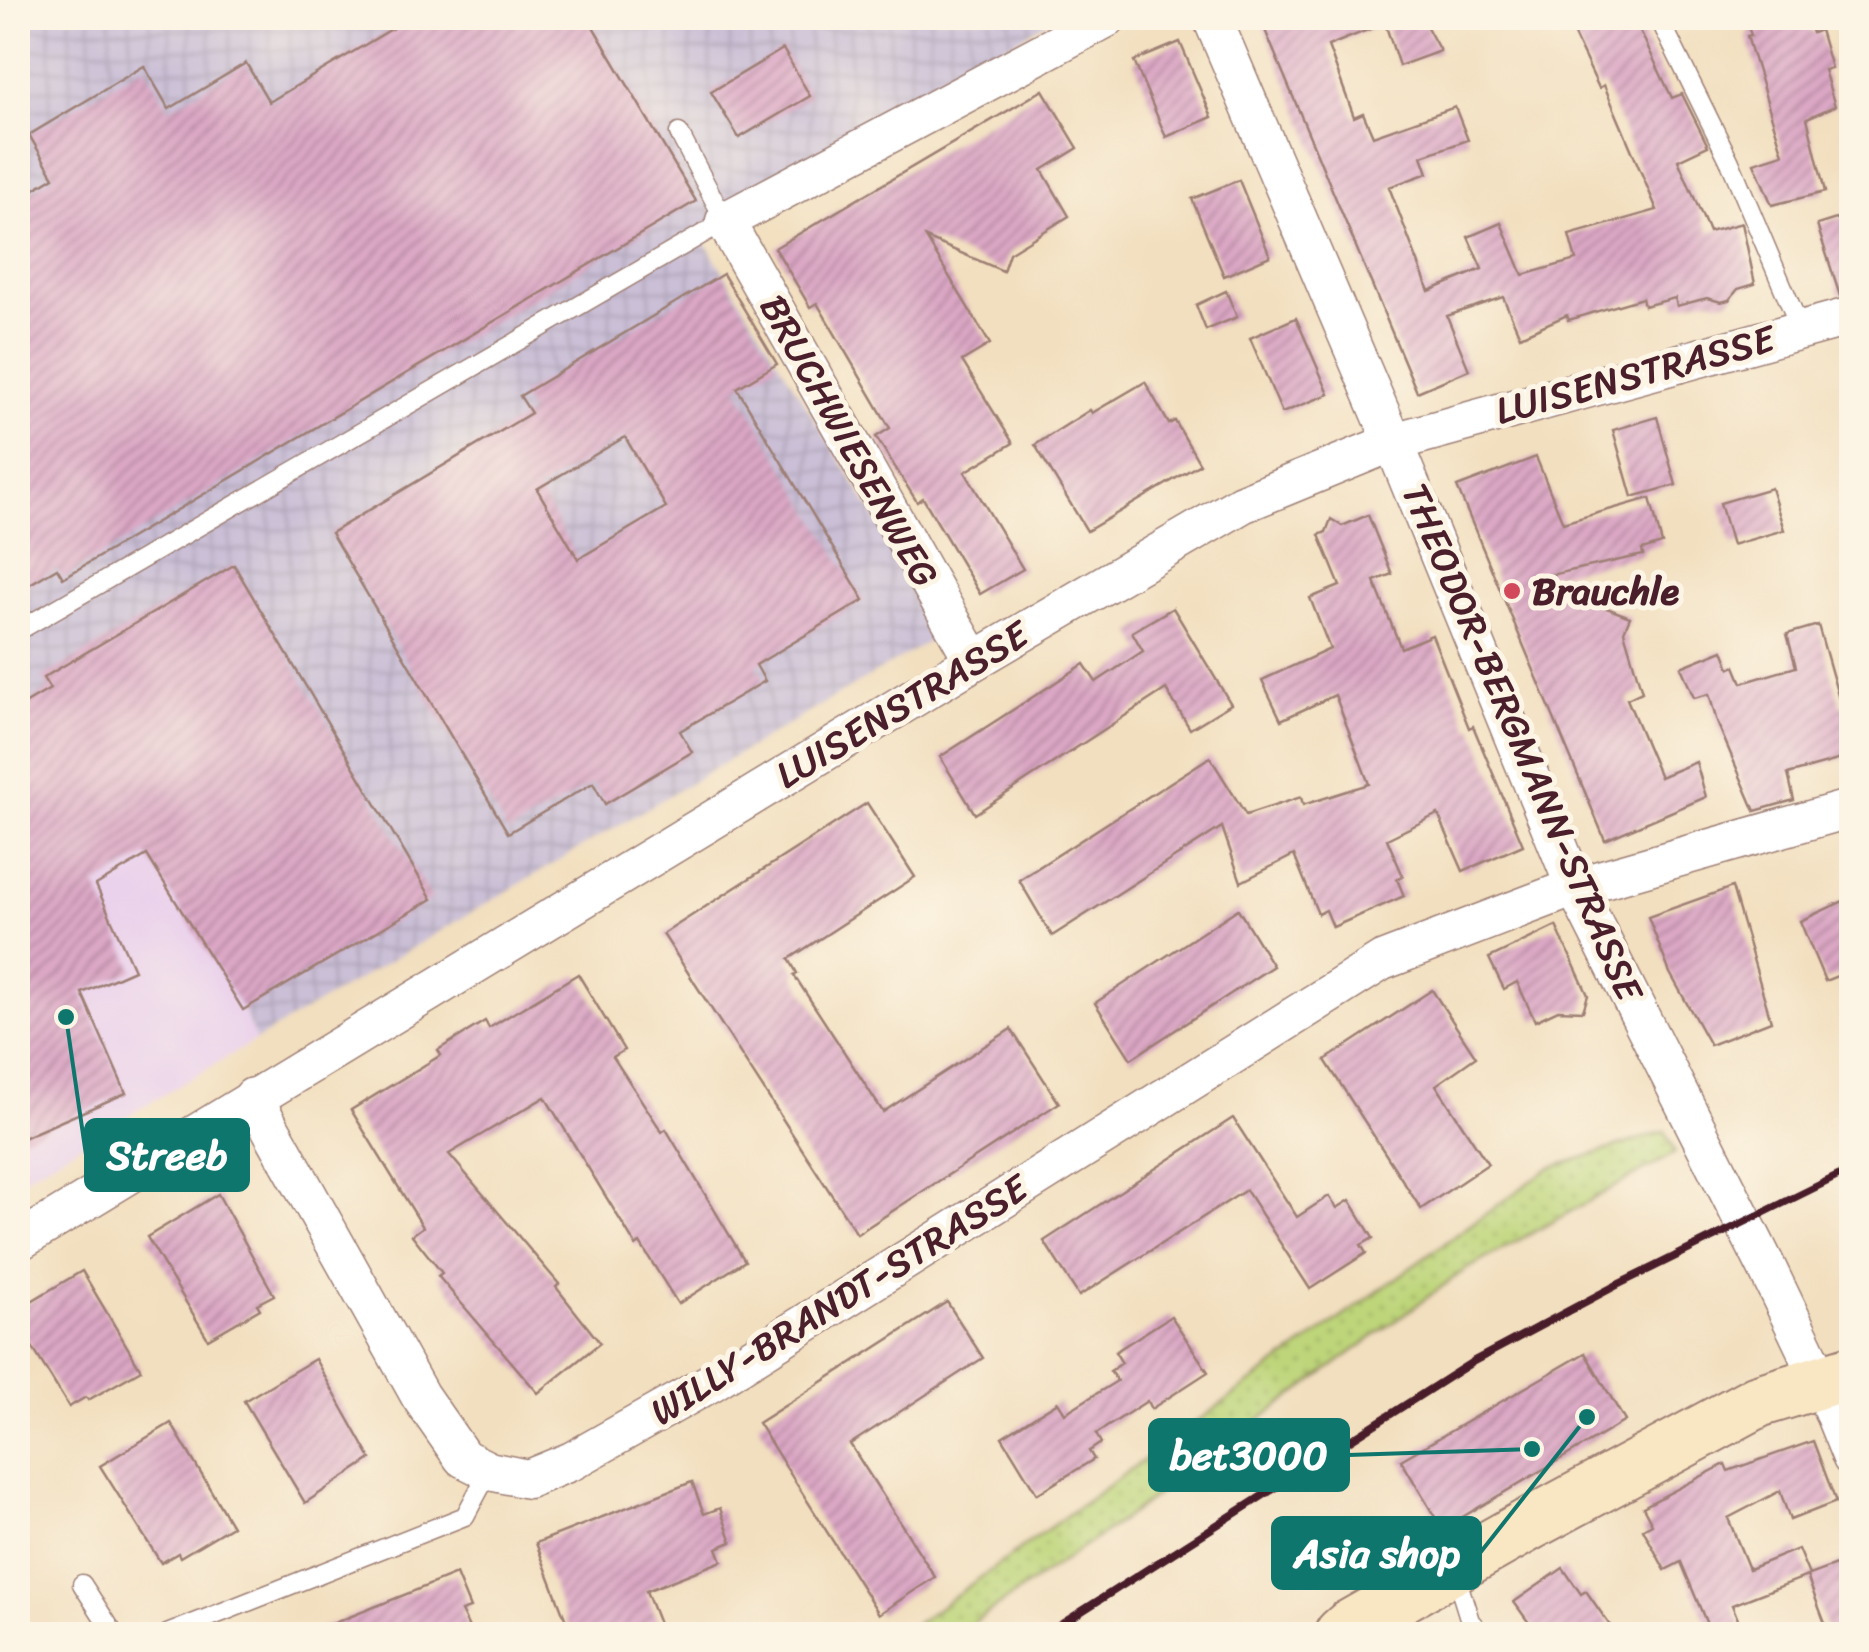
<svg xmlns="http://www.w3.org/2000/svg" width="1869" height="1652" viewBox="0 0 1869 1652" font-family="Sriracha,sans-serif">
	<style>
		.built { fill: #ead1ec }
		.industrial { fill: url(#industrial-grid) }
		.grass { fill: url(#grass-dots); stroke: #847a52; stroke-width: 2.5 }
		.building { fill: url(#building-hatch); fill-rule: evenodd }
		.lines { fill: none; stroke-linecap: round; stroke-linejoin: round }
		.lane-casing { stroke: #9e7f75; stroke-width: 21 }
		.street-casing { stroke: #9e7f75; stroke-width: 41 }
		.secondary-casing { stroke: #9e7f75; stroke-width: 56 }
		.lane { stroke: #fff; stroke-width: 18 }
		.street { stroke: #fff; stroke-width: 38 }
		.secondary { stroke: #f9e7c3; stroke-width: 52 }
		.rail { stroke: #4a1f2b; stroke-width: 8 }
		.poi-dot { fill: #d1495b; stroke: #fcf5e5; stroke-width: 4 }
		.labels { text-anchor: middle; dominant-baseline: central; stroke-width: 10; stroke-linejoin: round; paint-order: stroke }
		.street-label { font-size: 38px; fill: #4a1f2b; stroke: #fcf5e5 }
		.poi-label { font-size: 38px; font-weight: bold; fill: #4a1f2b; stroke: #fcf5e5; text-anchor: start }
		.leader { fill: none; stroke: #0f766e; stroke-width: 4 }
		.callout-dot { fill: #0f766e; stroke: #fcf5e5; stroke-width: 4 }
		.callout { fill: #0f766e; stroke: #0f766e; stroke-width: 4 }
		.callout-label { font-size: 40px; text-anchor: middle; font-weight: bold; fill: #fff }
	</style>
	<defs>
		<pattern id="industrial-grid" width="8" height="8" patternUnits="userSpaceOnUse" patternTransform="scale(2.5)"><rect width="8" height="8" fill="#cabfd6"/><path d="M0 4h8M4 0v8" fill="none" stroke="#afa4b8"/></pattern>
		<pattern id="grass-dots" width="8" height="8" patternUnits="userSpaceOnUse" patternTransform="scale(2.5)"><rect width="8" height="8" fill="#bed57a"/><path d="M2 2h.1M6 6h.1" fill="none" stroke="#a5b66a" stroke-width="1.8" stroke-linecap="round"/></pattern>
		<pattern id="building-hatch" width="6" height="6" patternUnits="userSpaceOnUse" patternTransform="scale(2.5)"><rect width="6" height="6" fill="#dba7c5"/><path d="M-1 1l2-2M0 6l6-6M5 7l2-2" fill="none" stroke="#b487a0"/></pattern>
	</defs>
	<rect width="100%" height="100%" fill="#fcf5e5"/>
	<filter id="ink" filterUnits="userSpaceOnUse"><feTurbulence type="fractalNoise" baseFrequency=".01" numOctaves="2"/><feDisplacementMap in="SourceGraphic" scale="20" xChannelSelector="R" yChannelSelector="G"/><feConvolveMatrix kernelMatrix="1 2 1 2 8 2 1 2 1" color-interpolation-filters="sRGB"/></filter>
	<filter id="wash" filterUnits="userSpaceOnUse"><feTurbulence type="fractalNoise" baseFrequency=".0048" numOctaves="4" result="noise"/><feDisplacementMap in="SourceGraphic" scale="40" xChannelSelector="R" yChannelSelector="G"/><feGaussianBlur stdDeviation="2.25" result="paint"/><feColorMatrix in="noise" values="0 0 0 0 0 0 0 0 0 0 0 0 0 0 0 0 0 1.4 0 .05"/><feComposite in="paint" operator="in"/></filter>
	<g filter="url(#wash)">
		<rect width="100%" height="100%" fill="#f2dfbf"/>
		<polygon class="built" points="147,855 243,1010 256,1040 18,1181 18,933"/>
		<polygon class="industrial" points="18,18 1053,18 698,231 946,631 256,1040 243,1010 147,855 18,933"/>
		<polygon class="grass" points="1665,1131 1675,1153 1462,1272 1114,1526 957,1634 902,1634 1548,1169"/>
		<g id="blocks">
			<g class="building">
				<polygon points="410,18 588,18 696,201 63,578 57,568 18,591 18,199 54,177 29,135 144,66 169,109 246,63 269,102"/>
				<polygon points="1260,18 1422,18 1440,51 1399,66 1385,23 1328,46 1354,117 1363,113 1373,136 1455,107 1468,140 1422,156 1428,173 1389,187 1429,291 1482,269 1468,237 1501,223 1523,275 1576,260 1569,235 1657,210 1604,85 1599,88 1566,18 1634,18 1672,98 1682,94 1708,146 1678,160 1709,232 1742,223 1755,284 1738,289 1729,300 1721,302 1707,298 1677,306 1675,298 1644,306 1642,298 1568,320 1567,315 1520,336 1503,297 1447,316 1469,370 1417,392"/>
				<polygon points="1745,18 1807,18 1812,33 1820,30 1831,68 1824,70 1835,106 1807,118 1825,192 1772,205 1754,163 1783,154 1747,36 1751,35"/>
				<polygon points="1180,42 1212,117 1166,137 1134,61"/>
				<polygon points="783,49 810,96 739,138 711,92"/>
				<polygon points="1043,90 1078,148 1042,170 1069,216 1009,253 1003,271 926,238 990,344 962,361 1013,443 965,472 1023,569 980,594 923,498 917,502 876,437 890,428 817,303 810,307 775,248"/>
				<polygon points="1239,180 1270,256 1224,276 1192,199"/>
				<polygon points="1852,214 1852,294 1840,296 1817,225"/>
				<path d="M723,274L777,364L737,388L864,600L756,665L765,681L680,731L692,752L605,804L593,783L508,833L331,533L531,413L520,396ZM625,437L666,507L578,559L537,489Z"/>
				<polygon points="1226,291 1237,317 1206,330 1196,305"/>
				<polygon points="1296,318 1329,394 1282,413 1250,338"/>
				<polygon points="1145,382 1169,424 1175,421 1200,464 1087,531 1035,445 1090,410 1092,413"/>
				<polygon points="1657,417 1676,485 1632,497 1613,430"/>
				<polygon points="1536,457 1563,523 1650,498 1662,544 1642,550 1643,555 1532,579 1630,617 1624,631 1642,692 1627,699 1660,777 1696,762 1706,797 1605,840 1457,487"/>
				<polygon points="1771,488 1784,530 1732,545 1720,503"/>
				<polygon points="1368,515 1392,574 1374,581 1401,648 1432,635 1469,728 1473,726 1523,845 1463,871 1438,814 1387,839 1403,876 1397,879 1404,896 1333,927 1326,910 1318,914 1294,855 1241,882 1222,827 1052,936 1019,880 1210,757 1246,815 1301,797 1303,805 1369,784 1335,695 1281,720 1262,680 1330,649 1310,598 1340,586 1319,535 1326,532 1331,519 1342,526"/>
				<polygon points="234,565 432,899 243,1010 147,855 96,885 134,970 82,993 126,1093 18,1140 18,708 50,689 43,678"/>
				<polygon points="1173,608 1231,704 1190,729 1166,689 975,814 940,757 1084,664 1096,682 1143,651 1132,632"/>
				<polygon points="1818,625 1841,706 1852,703 1852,756 1788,774 1794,800 1755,811 1717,722 1709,694 1694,698 1681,667 1723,650 1730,668 1735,666 1742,683 1796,667 1787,634"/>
				<polygon points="867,803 915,877 789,959 797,973 794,975 883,1112 1011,1029 1059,1103 857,1234 663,934"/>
				<polygon points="1732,887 1771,1021 1710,1045 1670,973 1648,917"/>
				<polygon points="1852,897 1852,970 1825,981 1800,921"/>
				<polygon points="1238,909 1273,966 1131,1059 1095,1003"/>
				<polygon points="1556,926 1588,995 1583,1011 1558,1010 1535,1021 1517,982 1504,989 1489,958"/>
				<polygon points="578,974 624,1050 613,1057 662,1132 666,1129 745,1261 678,1304 640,1243 636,1246 545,1097 449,1154 559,1284 556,1287 600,1343 538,1393 438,1276 442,1273 412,1235 423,1227 351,1110 441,1055 438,1050 485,1021 489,1028"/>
				<polygon points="1432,990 1476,1057 1436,1085 1488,1164 1421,1209 1325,1060"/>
				<polygon points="1233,1118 1297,1217 1329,1196 1337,1208 1350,1200 1373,1238 1361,1245 1366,1253 1310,1289 1246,1190 1079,1296 1044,1241"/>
				<polygon points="218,1194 274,1295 257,1304 260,1309 208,1339 147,1237"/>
				<polygon points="82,1271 141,1370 88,1400 86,1397 69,1407 18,1324 18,1309"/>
				<polygon points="947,1302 983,1358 850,1444 935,1577 879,1614 758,1423"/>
				<polygon points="1171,1316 1208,1372 1151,1409 1147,1401 1096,1434 1101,1443 1089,1451 1094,1459 1037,1494 1002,1437 1058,1402 1065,1413 1117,1381 1110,1371 1122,1363 1115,1352"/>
				<polygon points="1585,1353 1625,1421 1442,1529 1401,1460"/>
				<polygon points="315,1359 371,1459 305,1503 244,1401"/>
				<polygon points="171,1423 232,1526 180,1557 178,1553 161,1563 100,1466"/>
				<polygon points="1813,1441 1836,1502 1790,1520 1780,1491 1728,1518 1749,1569 1798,1549 1809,1575 1852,1559 1852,1626 1829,1634 1807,1576 1732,1605 1744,1634 1711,1634 1681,1562 1665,1570 1643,1529 1652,1524 1643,1507 1725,1464 1728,1471"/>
				<polygon points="692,1482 704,1514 720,1508 732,1542 717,1548 722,1561 646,1591 663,1634 571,1634 536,1543"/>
				<polygon points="1563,1568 1581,1594 1586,1591 1616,1634 1537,1634 1514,1602"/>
				<polygon points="456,1574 470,1608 461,1611 472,1634 307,1634"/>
			</g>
		</g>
	</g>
	<g filter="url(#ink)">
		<use href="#blocks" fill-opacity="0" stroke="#9e7f75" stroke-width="2.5"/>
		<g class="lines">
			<defs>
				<g id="lane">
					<polyline points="1659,18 1730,162 1801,330"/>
					<polyline points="18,631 725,221 679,133"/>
					<polyline points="1455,1573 1470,1621 1482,1634"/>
					<polyline points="82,1584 114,1634"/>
					<polyline points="167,1634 465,1516 489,1471"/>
				</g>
				<g id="street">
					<polyline points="1212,18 1393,442 1575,887 1765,1264 1821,1381 1852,1458"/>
					<polyline points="974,661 725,221 1107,18"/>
					<polyline points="253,1097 420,1396 463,1458 489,1471 528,1479 572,1461 712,1382 1382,961 1575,887 1852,808"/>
					<polyline points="18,1242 974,661 1242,504 1393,442 1852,316"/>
				</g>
				<polyline id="secondary" points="1341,1634 1350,1626 1528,1525 1758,1401 1852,1372"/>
			</defs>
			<use href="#lane" class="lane-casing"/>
			<use href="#street" class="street-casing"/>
			<use href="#secondary" class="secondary-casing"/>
			<use href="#lane" class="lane"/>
			<use href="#street" class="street"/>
			<use href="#secondary" class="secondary"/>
			<polyline class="rail" points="1046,1634 1474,1361 1617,1285 1852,1169"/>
		</g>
	</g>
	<circle class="poi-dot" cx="1512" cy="591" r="10"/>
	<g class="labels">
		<g class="street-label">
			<text transform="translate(1635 375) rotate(-15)">LUISENSTRASSE</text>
			<text transform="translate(849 441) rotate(61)">BRUCHWIESENWEG</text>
			<text transform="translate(902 705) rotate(-31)">LUISENSTRASSE</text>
			<text transform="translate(1522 742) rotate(67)">THEODOR-BERGMANN-STRASSE</text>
			<text transform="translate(839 1300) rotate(-32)">WILLY-BRANDT-STRASSE</text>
		</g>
		<g class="poi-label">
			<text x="1532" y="591">Brauchle</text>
		</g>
	</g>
	<path class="leader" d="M66 1017L86 1155M1532 1449L1348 1455M1587 1417L1480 1553"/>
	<g class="callout-dot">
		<circle cx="66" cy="1017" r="10"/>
		<circle cx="1532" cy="1449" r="10"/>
		<circle cx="1587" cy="1417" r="10"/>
	</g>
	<g class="callout">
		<rect x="86" y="1120" width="162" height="70" rx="10"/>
		<rect x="1150" y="1420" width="198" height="70" rx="10"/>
		<rect x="1273" y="1518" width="207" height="70" rx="10"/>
	</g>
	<g class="callout-label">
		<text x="167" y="1169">Streeb</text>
		<text x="1249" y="1469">bet3000</text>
		<text x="1377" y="1567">Asia shop</text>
	</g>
	<rect width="1869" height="1652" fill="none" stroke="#fcf5e5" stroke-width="60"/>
</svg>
